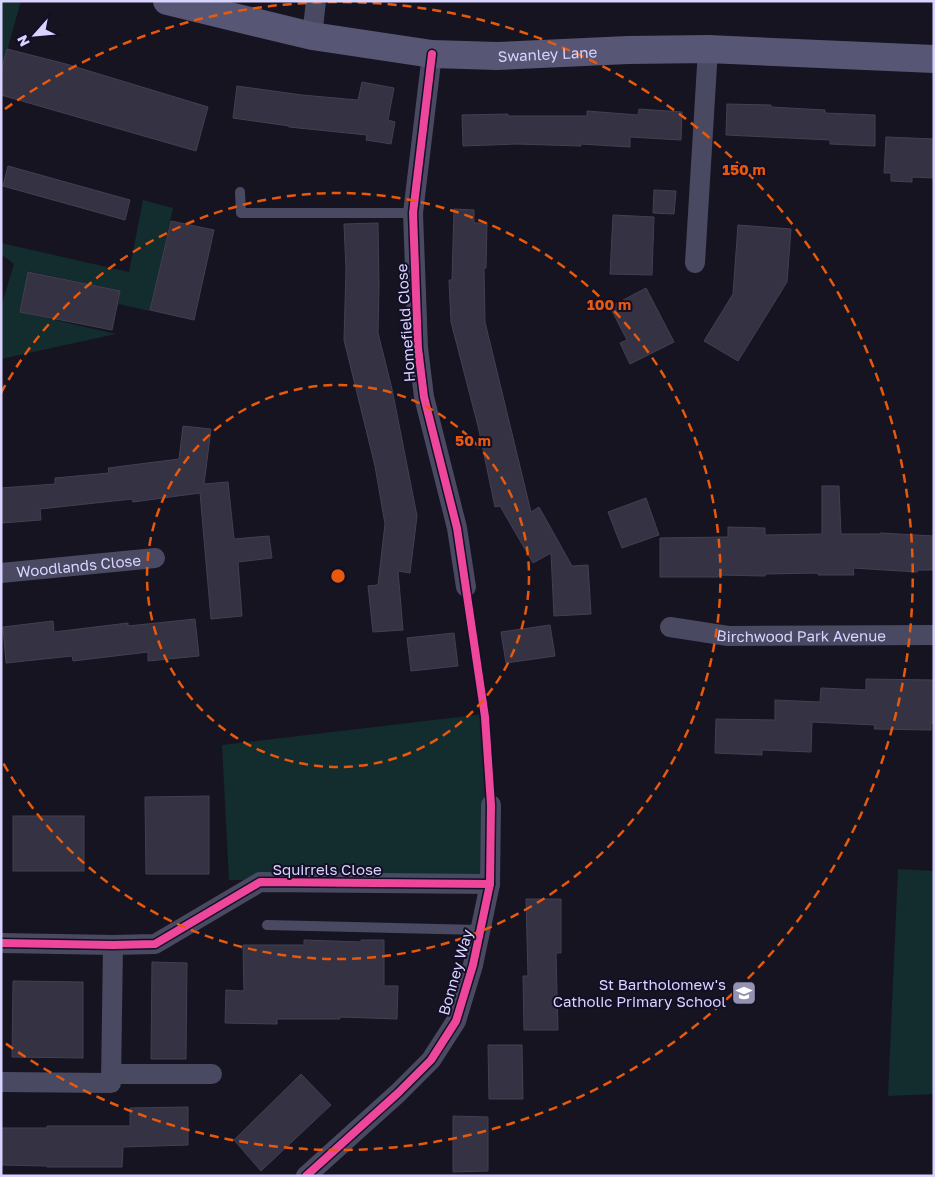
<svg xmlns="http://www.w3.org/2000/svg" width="935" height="1177" viewBox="0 0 935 1177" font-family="'Golos Text',sans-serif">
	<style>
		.green { fill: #132c2d }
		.building { fill: #343243; stroke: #433f54 }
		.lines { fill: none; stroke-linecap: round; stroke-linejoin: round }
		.service { stroke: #4a4962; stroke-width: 10 }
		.minor { stroke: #4a4962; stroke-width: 20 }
		.secondary { stroke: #575674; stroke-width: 28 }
		.cycleway-casing { stroke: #130f26; stroke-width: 11 }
		.cycleway { stroke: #ed469a; stroke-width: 8 }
		.ring { fill: none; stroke: #e8590c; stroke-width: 2.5; stroke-dasharray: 9 6 }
		.labels { text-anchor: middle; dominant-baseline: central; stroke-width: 4; stroke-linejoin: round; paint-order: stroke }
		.street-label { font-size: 15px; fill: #d9d4ff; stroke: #130f26 }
		.poi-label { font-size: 15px; fill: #d9d4ff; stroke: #130f26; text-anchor: end }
		.centre { fill: #e8590c; stroke: #130f26; stroke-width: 2.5 }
		.ring-label { font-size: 15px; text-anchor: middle; font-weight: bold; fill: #e8590c; stroke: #130f26; stroke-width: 4; stroke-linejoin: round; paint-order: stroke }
	</style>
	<rect width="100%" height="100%" fill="#161421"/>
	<g class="green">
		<polygon points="1,1 21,1 1,72"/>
		<polygon points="143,200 173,208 150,311 118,304 120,291 28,271 20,312 116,334 1,359 1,307 14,264 1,254 1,243 129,272"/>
		<polygon points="484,714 487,881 229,880 222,745"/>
		<polygon points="898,869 934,871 934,1094 888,1096"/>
	</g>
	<g class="building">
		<polygon points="7,49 66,64 208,107 196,151 1,95 1,71"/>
		<polygon points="362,82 394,88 388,120 395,122 391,144 366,140 367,135 289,127 289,126 233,118 237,86 302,95 358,100"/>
		<polygon points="727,104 771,105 771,107 825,110 825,113 875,115 875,146 830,144 830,140 726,135"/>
		<polygon points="639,109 682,112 681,140 630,137 630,147 581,144 581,146 517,144 463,146 462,115 508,114 508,116 587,116 587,111 638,115"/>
		<polygon points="886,137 934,139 934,178 912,177 912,182 891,181 891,173 884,173"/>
		<polygon points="8,166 130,200 125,220 3,186"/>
		<polygon points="654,190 676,191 674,214 653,213"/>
		<polygon points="454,209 474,210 474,223 487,223 486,268 484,268 485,322 531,512 539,507 572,566 588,565 591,614 554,616 551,553 533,563 500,506 495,507 478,426 451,322 449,280 452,280"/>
		<polygon points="613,215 654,217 652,275 610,274"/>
		<polygon points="171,221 214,230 194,320 150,310"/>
		<polygon points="378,223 379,285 378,333 392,389 417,516 410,573 398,571 403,630 373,632 368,586 378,585 385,524 375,466 344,340 346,269 344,224"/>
		<polygon points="738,225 791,229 787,282 738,361 704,341 733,294"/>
		<polygon points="28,272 120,291 112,330 20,312"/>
		<polygon points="646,288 674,342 630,364 620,343 627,340 610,307"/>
		<polygon points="183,426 211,429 204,484 228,482 234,539 269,536 272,558 238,562 242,616 211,619 200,493 133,502 132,499 40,509 41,520 1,523 1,488 55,484 55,478 109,473 108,468 179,459"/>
		<polygon points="822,486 839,486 841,534 880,534 880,533 934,536 934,570 918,570 917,572 853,568 854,575 818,575 818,573 765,574 765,576 718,575 718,577 660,577 660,538 728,537 728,527 765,528 765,535 822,534"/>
		<polygon points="646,498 659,535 622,548 608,512"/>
		<polygon points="195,619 199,656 148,661 148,652 73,661 72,656 6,663 3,627 53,621 54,632 128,623 128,626"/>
		<polygon points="550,625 555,656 506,663 501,632"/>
		<polygon points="454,633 458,666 411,671 407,638"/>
		<polygon points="866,679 933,680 934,723 931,723 931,730 874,729 875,725 812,722 811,752 762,750 762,755 715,753 716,719 775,720 775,700 820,702 821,688 866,690"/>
		<polygon points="209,796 209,874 146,874 145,797"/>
		<rect x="13" y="816" width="71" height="55"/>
		<polygon points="526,899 561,899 561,953 556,953 558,1030 524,1030 523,976 528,976"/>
		<polygon points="304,940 361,942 361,940 384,940 384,986 398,986 397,1019 340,1017 340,1019 277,1019 277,1024 225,1023 226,990 244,991 243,945 304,945"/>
		<polygon points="152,962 187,963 186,1059 151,1059"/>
		<polygon points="13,981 83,982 83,1058 12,1057"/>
		<polygon points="488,1045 522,1045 523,1099 489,1099"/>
		<polygon points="301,1074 331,1105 261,1171 234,1140"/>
		<polygon points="188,1107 188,1145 123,1147 122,1167 47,1167 47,1166 1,1165 1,1128 47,1128 47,1126 130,1126 130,1108"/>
		<polygon points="453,1116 488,1117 488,1171 453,1172"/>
	</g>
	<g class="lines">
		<g class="service">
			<polyline points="240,192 241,213 413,213"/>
			<polyline points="267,925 481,930"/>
		</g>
		<g class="minor">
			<polyline points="312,36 316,1"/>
			<polyline points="432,54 413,213 418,348 424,397 457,528 466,587"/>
			<polyline points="695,263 708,49"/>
			<path id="s1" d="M1,573L155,558"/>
			<path id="s2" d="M670,627L728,636L934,635"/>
			<polyline points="1,943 113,945 155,944 260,882 490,884"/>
			<polyline points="111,1074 212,1074"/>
			<polyline points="1,1082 111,1083 113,945"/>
			<polyline points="306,1176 398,1093 431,1060 456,1021 473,965 490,884 491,805"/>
		</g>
		<path class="secondary" id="s3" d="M167,1L312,36L432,54L497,56L628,50L708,49L934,59"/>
		<defs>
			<g id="cycleway">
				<polyline points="1,943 113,945 155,944 260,882 490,884"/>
				<polyline points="306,1176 398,1093 431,1060 456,1021 473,965 490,884 491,805 485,717 457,528 424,397 418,348 413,213 432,54"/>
			</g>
		</defs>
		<use href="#cycleway" class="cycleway-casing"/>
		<use href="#cycleway" class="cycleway"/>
	</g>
	<g class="ring">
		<circle cx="338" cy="576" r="191"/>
		<path d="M1 393A383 383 0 1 1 1 759"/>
		<path d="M5 109A574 574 0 1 1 5 1043"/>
	</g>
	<defs>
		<symbol id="school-square" viewBox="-11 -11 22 22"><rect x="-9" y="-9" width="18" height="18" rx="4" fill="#9591b1" stroke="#130f26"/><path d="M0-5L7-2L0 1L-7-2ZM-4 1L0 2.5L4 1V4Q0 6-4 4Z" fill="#fff"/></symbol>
	</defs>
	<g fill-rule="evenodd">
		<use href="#school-square" x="730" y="979" width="28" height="28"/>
	</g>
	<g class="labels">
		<g class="street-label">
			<text stroke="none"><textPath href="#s3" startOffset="386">Swanley Lane</textPath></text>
			<text transform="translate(405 323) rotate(-94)">Homefield Close</text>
			<text stroke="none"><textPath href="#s1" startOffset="78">Woodlands Close</textPath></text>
			<text stroke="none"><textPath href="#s2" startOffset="132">Birchwood Park Avenue</textPath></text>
			<text x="327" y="869">Squirrels Close</text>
			<text transform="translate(455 972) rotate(-74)">Bonney Way</text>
		</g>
		<g class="poi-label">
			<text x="726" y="984">St Bartholomew's<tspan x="726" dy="17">Catholic Primary School</tspan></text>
		</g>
	</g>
	<circle cx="338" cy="576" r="8" class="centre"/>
	<g class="ring-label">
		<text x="744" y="175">150 m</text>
		<text x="609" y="310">100 m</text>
		<text x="473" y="446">50 m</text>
	</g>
	<rect width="935" height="1177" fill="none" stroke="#d9d4ff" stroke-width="5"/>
	<g transform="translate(35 35) rotate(243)" stroke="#130f26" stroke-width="4" paint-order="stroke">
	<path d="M0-4L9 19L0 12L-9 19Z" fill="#d9d4ff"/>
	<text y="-8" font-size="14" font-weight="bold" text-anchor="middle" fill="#d9d4ff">N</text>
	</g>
</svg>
